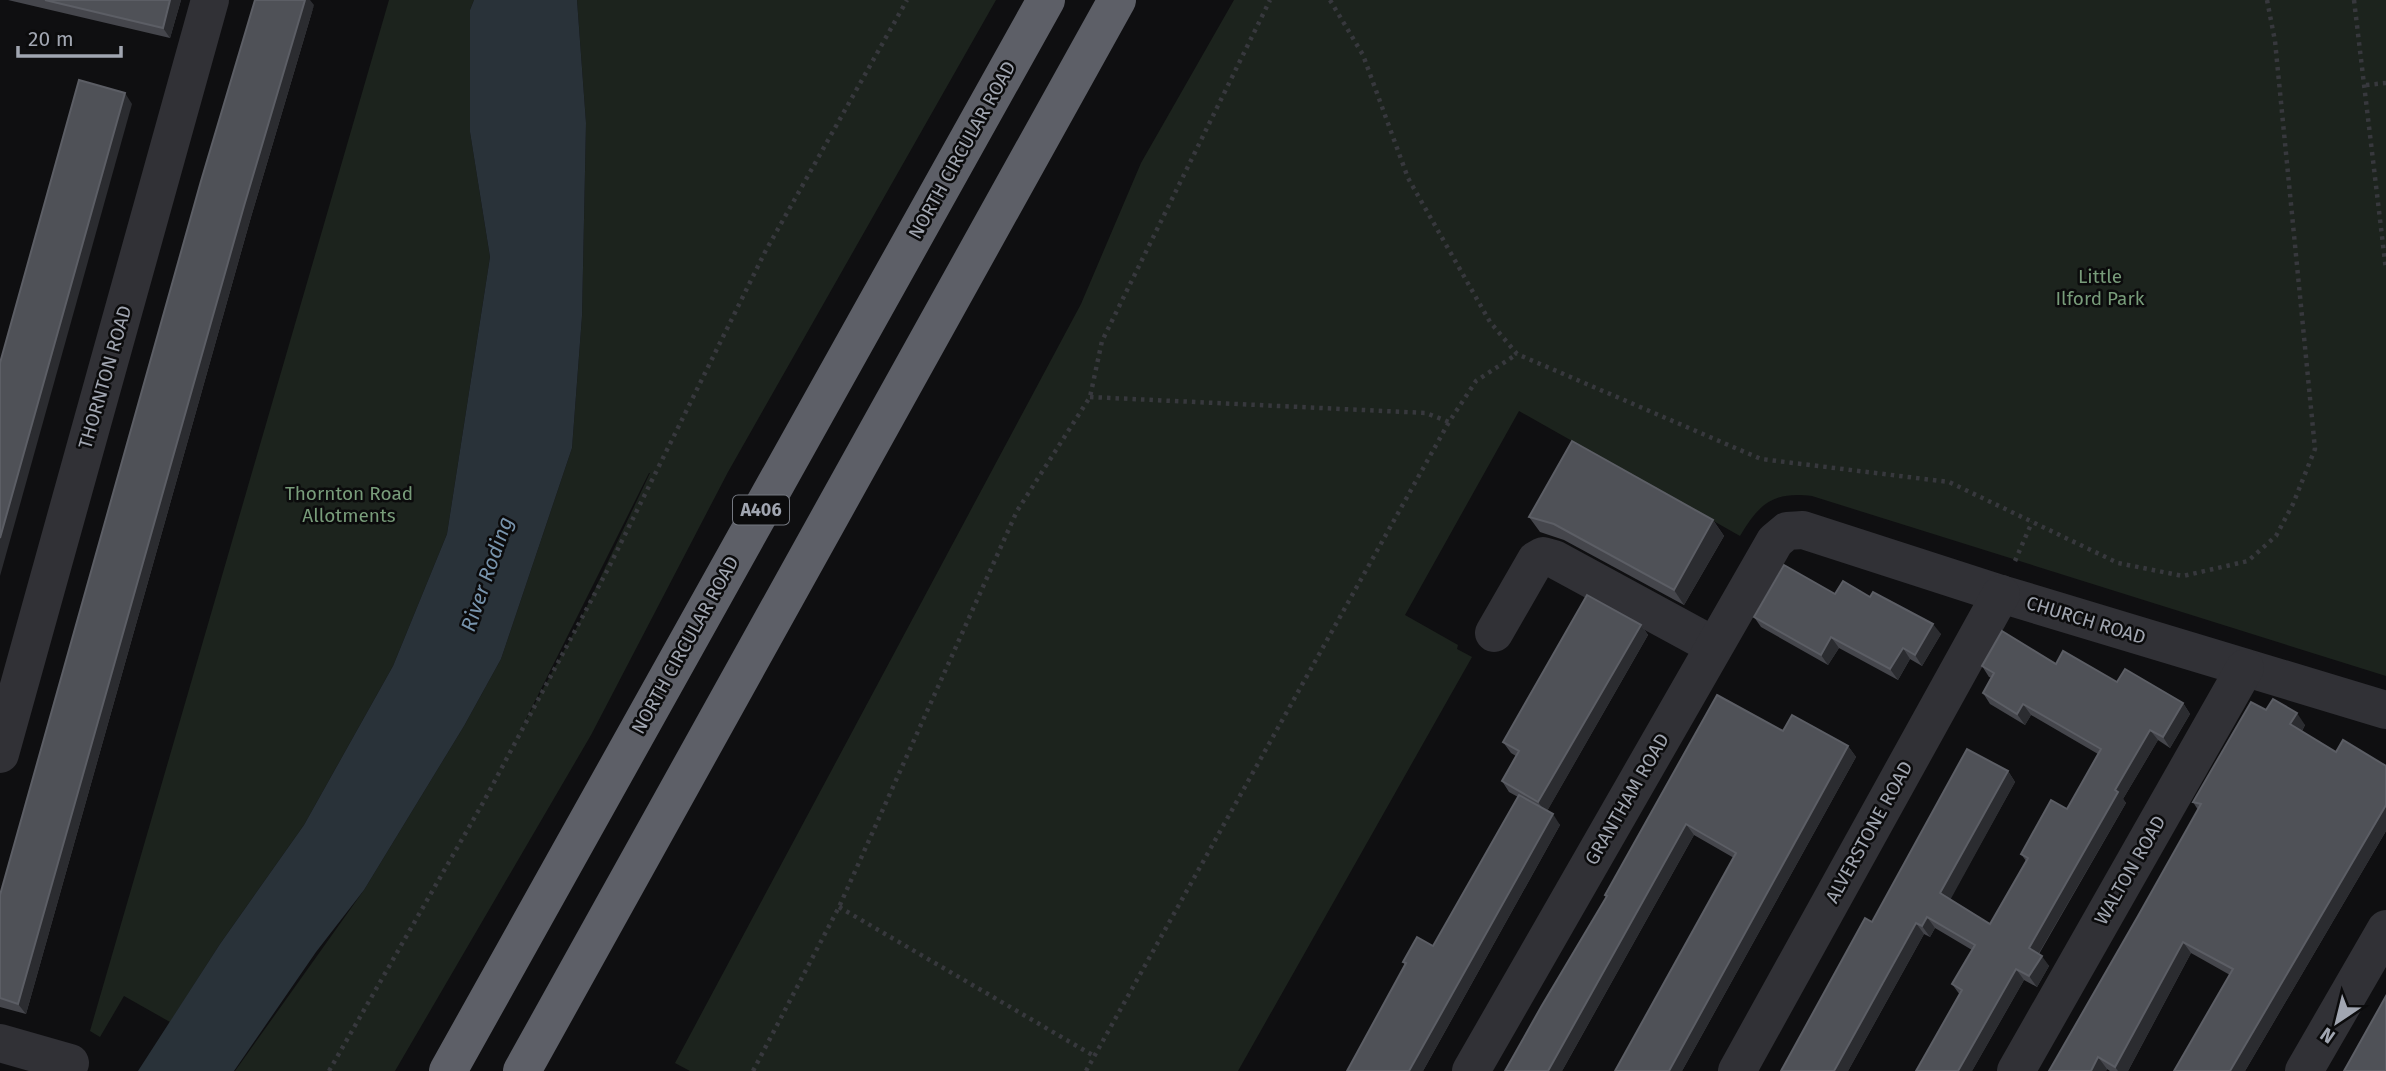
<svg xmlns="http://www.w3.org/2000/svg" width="2386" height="1071" viewBox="0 0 2386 1071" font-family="'Fira Sans',sans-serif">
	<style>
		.green { fill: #1c231d; fill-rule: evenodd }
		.water { fill: #293239 }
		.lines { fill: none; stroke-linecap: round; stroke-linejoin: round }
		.path { stroke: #37383d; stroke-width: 4.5; stroke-dasharray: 3.5 5; stroke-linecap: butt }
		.minor { stroke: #313136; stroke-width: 38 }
		.highway { stroke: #5d5f67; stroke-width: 38 }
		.wall { fill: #45464c }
		.shaded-wall { fill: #2b2c30 }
		.building { fill: #4f5157; stroke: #5c5e65; stroke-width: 2 }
		.labels { text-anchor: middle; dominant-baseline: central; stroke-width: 5; stroke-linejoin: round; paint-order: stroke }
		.shield { fill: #0b0b0c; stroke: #747880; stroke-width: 2 }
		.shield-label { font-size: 18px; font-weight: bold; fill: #a1a6b1 }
		.street-label { font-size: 19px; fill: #a1a6b1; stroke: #0b0b0c }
		.park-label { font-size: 19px; fill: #789c7a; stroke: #0b0b0c }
		.water-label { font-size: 21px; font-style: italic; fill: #7894ad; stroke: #0b0b0c }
	</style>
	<rect width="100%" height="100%" fill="#0f0f11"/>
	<g class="green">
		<polygon points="389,0 474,0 470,10 470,132 490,257 447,534 393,666 304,825 220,944 170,1022 124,996 100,1037 90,1031"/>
		<path d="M577,0H996L728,472L591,735L395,1071H235L364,890L464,726L501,659L572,448L582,316L586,123ZM650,473L577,627L521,729L649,473Z"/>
		<path d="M1234,0H2386V676L1812,496C1773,491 1759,504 1740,536L1519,411L1405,615L1458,645L1457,649L1472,657L1238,1071H690L675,1063L1081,304L1141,163Z"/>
	</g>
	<polygon class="water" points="474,0 577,0 586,123 582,316 572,448 501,659 464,726 364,890 316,952 234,1071 138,1071 220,944 304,825 393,666 447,534 490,257 470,132 470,10"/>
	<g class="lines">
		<g class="path">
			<polyline points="1330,0 1363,55 1408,178 1490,322 1517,354 1761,459 1949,482 2118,563 2183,576 2248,561 2276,536 2293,504 2315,449 2275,41 2267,0"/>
			<polyline points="2354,0 2386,270"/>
			<polyline points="2366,85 2386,83"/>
			<polyline points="1090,397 1426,413 1449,422"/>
			<polyline points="2015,561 2032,522"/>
			<polyline points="839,907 1094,1056"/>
			<polyline points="329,1071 484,801 608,569 765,252 907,0"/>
			<polyline points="753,1071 839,907 1017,511 1090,397 1102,341 1270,0"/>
			<polyline points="1086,1071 1449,422 1476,381 1517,354"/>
		</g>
		<g class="minor">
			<polyline points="1494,633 1536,560 1543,556 1554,559 1714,646"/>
			<polyline points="0,754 210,0"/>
			<polyline points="0,1043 70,1063"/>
			<polyline points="1471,1071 1775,541 1787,531 1803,530 2001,594 2386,710"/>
			<polyline points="1737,1071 2001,594"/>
			<polyline points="2016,1071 2245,668"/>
			<polyline points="2304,1071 2386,929"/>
		</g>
		<g class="highway">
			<polyline points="448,1071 1046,0"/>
			<polyline points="522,1071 1117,0"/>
		</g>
	</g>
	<g class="wall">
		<polygon points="8,0 181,0 170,38"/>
		<polygon points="314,5 251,217 26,1014 0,1007 0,895"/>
		<polygon points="1529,517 1713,520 1724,536 1684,605 1564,540 1540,532"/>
		<polygon points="1835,594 1870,597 1941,634 1922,666 1910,659 1898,680 1839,648 1828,665 1761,627 1754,617"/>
		<polygon points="1641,625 1648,635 1547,811 1560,825 1423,1071 1347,1071 1405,965 1403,962 1433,946 1518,797 1509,792 1502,781 1516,756 1511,753 1503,742"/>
		<polygon points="2056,664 2183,703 2190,714 2170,748 2158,740 2123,799 2126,803 2039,954 2049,966 2037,987 2024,980 1972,1071 1916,1071 1960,995 1952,984 1972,950 1935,928 1930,937 1924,934 1848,1071 1781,1071 1872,922 2008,771 2015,782 1950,899 1990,924 2026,861 2021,854 2067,809 2098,754 2031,715 2025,725 1990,704 1983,693 1992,678 1989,677 1982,666"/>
		<polygon points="2266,710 2305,725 2302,731 2386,831 2245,1071 2174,1071 2230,975 2191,953 2128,1071 2110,1071 2107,1069 2106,1071 2049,1071 2138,916 2198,810 2193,802"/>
		<polygon points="1783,731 1848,746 1856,757 1682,1071 1615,1071 1734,858 1694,835 1562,1071 1505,1071 1607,897 1605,895"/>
	</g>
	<g class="shaded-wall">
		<polygon points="170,0 181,0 170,38 163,28"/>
		<polygon points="305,0 310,0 314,5 251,217 26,1014 18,1004 244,206"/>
		<polygon points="125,93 132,104 0,576 0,538"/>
		<polygon points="1713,520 1724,536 1684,605 1674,590"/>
		<polygon points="1933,624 1941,634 1922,666 1915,655"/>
		<polygon points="1641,625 1648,635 1546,813 1538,802"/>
		<polygon points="1831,637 1839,648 1828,665 1821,655"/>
		<polygon points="1903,648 1910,659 1898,680 1890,669"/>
		<polygon points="2183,703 2190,714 2170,748 2163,737"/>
		<polygon points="2023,704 2031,715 2025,725 2017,714"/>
		<polygon points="2297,713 2305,725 2299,736 2290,724"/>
		<polygon points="2150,730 2158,740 2123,799 2126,803 2036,958 2029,948 2115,790"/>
		<polygon points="1848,746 1856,757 1682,1071 1669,1071"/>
		<polygon points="2008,771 2015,782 1948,904 1940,893"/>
		<polygon points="2386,805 2386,831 2245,1071 2230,1071"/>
		<polygon points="1553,814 1560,825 1423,1071 1409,1071"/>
		<polygon points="1686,824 1694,835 1562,1071 1548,1071"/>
		<polygon points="1927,917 1935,928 1930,937 1922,926"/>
		<polygon points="1916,923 1924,934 1848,1071 1834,1071"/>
		<polygon points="2183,942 2191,953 2128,1071 2118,1071 2115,1067"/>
		<polygon points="2042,956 2049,966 2037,987 2029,976"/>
		<polygon points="2016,969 2024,980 1972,1071 1958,1071"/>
		<polygon points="2098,1057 2107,1069 2106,1071 2091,1071"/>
	</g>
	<g class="building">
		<polygon points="45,0 170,0 163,28"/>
		<polygon points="255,0 305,0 244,206 18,1004 0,998 0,895 201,181"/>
		<polygon points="79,80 125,93 0,538 0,363"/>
		<polygon points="1572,441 1713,520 1674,590 1554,524 1529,517"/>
		<polygon points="1784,565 1835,594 1843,581 1870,597 1873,592 1933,624 1915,655 1903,648 1890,669 1831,637 1821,655 1754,617"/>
		<polygon points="1587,595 1641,625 1538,802 1502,781 1519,751 1503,742"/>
		<polygon points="2002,631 2056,664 2063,651 2117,682 2125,669 2183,703 2163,737 2150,730 2115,790 2118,792 2029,948 2042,956 2029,976 2016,969 1958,1071 1916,1071 1962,990 1952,984 1975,945 1927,917 1922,926 1916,923 1834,1071 1781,1071 1865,918 1872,922 1967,749 2008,771 1940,893 1990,924 2028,858 2021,854 2051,800 2067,809 2101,749 2023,704 2017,714 1983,693 1994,673 1982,666"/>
		<polygon points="1717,695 1783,731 1792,715 1848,746 1669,1071 1615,1071 1736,853 1686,824 1548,1071 1505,1071 1541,1007 1607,896 1605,895"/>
		<polygon points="2273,699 2297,713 2290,724 2336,752 2343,740 2386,766 2386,805 2230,1071 2174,1071 2233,969 2183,942 2115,1067 2098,1057 2091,1071 2049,1071 2138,916 2201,804 2193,802 2251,702 2266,710"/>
		<polygon points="1519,795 1553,814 1409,1071 1347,1071 1406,963 1403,962 1417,937 1433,946"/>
		<polygon points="2386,996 2386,1071 2344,1071"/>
	</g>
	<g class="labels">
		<rect class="shield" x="733" y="495.5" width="56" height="29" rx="5"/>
		<g class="shield-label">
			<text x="761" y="510">A406</text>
		</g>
		<g class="street-label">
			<text transform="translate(962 150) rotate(-61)">NORTH CIRCULAR ROAD</text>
			<text transform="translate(105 377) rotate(-74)">THORNTON ROAD</text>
			<text transform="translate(2086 620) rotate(17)">CHURCH ROAD</text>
			<text transform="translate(685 645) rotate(-61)">NORTH CIRCULAR ROAD</text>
			<text transform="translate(1627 799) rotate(-60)">GRANTHAM ROAD</text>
			<text transform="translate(1869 832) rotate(-61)">ALVERSTONE ROAD</text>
			<text transform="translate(2130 870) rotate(-60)">WALTON ROAD</text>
		</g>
		<g class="park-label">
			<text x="2100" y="276">Little<tspan x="2100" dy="22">Ilford Park</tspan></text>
			<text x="349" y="493">Thornton Road<tspan x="349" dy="22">Allotments</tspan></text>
		</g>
		<g class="water-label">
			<text transform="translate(487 574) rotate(-71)">River Roding</text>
		</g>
	</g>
	<g transform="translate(2337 1022) rotate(215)" stroke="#0b0b0c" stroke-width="5" paint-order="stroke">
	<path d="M0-5L12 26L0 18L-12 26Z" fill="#a1a6b1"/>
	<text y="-10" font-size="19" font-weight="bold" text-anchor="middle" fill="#a1a6b1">N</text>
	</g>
	<path d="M18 46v10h103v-10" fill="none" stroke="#a1a6b1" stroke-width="3.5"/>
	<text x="28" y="46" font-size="21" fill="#a1a6b1" stroke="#0b0b0c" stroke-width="5" paint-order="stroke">20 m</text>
</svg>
